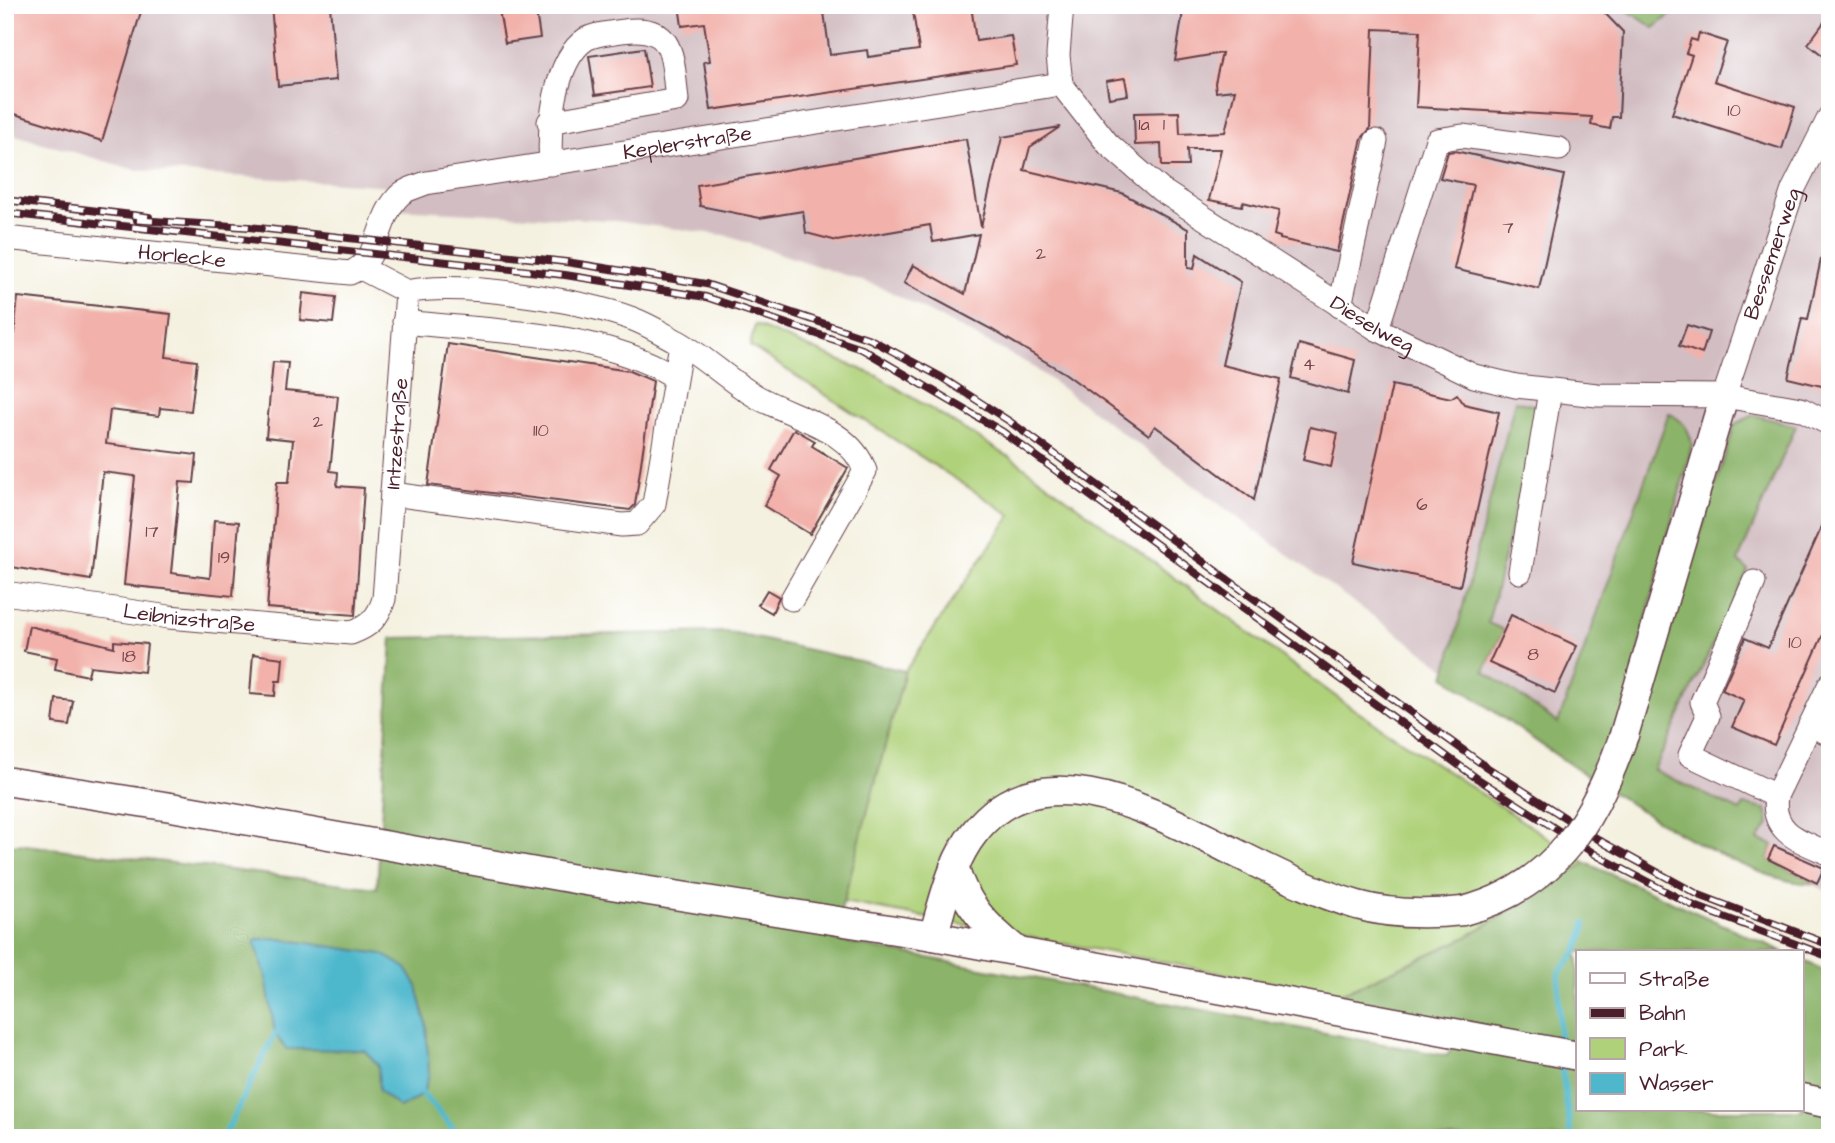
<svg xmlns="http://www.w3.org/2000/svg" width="1835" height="1143" viewBox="0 0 1835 1143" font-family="'Architects Daughter',sans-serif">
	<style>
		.industrial { fill: #d2bec2 }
		.green { fill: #afd179; stroke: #7c7852; stroke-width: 2 }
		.forest { fill: #8bb369; stroke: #6a694a; stroke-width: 2 }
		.water { fill: #4eb7cc; stroke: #4c6b7c; stroke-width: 2 }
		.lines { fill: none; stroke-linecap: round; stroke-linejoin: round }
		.stream { stroke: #4eb7cc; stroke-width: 6 }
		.building { fill: #f2b1aa }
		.minor-casing { stroke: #643e46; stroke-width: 25 }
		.major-casing { stroke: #643e46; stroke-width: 31 }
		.minor { stroke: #fff; stroke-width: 23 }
		.major { stroke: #fff; stroke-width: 28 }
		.rail-casing { stroke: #4a1f2b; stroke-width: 8 }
		.rail { stroke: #fff; stroke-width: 5; stroke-dasharray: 16; stroke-linecap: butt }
		.major-bridge-casing { stroke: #643e46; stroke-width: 31; stroke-linecap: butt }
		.major-bridge { stroke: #fff; stroke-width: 28 }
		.labels { text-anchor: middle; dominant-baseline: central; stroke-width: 7; stroke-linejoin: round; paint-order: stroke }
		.number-label { font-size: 18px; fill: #74444b }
		.street-label { font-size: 21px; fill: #4a1f2b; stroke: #fff }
	</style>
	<rect width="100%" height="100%" fill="#fff"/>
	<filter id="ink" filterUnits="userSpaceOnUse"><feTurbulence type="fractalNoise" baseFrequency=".0143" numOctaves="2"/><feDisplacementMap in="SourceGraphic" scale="14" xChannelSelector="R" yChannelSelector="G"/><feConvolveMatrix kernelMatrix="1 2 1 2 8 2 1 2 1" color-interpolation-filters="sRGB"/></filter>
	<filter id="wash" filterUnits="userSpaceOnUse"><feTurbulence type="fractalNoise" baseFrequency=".00686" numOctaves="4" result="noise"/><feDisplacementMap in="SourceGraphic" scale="28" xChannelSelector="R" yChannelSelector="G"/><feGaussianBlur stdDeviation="1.57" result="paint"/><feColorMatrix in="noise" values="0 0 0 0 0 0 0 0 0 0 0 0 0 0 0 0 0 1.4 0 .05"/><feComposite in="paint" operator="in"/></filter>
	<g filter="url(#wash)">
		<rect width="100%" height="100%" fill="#f4f1e0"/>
		<polygon class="industrial" points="5,5 1620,5 1654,27 1683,5 1830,5 1830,893 1627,798 1310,571 1029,364 883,288 724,235 607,220 395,209 390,186 135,170 5,132"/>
		<polygon class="green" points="755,325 877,376 1019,463 1346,704 1586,863 1465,938 1338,995 843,902 905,671 1011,515 750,346"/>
		<g class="forest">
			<polygon points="1620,5 1683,5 1654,28"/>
			<path d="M1515,401L1540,407L1488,623L1504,630L1484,671L1558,723L1669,413C1683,421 1689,428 1692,444L1641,639L1635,741L1735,424L1754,415L1796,426L1738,561L1748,570L1654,770L1740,811L1744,805L1766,809L1769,824L1758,840L1773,845L1768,859L1817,883C1733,891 1520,728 1445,677Z"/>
			<polygon points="728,632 905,671 833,940 1447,1056 1459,1034 1314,1006 1465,938 1586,863 1784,952 1578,952 1578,1110 1802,1110 1802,960 1830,973 1830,1138 5,1138 5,847 18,844 377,888 392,638"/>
		</g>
		<polygon class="water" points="273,938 382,954 405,967 417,986 426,1022 429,1074 423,1094 400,1108 379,1091 378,1065 364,1050 286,1049 275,1034 266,977 254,940"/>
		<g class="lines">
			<g class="stream">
				<path d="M1559,1046V972C1574,957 1583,946 1585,923"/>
				<polyline points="1561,1060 1571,1138"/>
				<polyline points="423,1094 461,1138"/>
				<polyline points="223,1138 275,1034"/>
			</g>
		</g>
		<g id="blocks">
			<g class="building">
				<polygon points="5,5 143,5 102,141 5,111"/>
				<polygon points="271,5 330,5 336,80 278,86"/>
				<polygon points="498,5 535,5 540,38 505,43"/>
				<polygon points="679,5 823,5 830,55 867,50 868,57 919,50 912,5 971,5 976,41 1011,36 1016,65 711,110 704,62 710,61 704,23 682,26"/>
				<polygon points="1184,5 1597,5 1623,32 1619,117 1612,117 1610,129 1591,125 1592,117 1416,107 1420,31 1374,29 1370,129 1362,138 1337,252 1280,239 1280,237 1274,235 1279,211 1243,202 1242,206 1209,200 1221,149 1187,149 1188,166 1162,166 1161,144 1135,145 1134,113 1179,112 1180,134 1225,132 1235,90 1216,92 1215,83 1222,53 1175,61"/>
				<polygon points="1830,14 1830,61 1808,44"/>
				<polygon points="1699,33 1727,42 1714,81 1795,107 1782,149 1672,114 1692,55 1686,53 1691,39 1697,41"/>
				<polygon points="644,48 650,87 595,95 589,56"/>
				<polygon points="1125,78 1128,95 1109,98 1106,81"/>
				<polygon points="1060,127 1030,147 1024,170 1122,193 1188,229 1188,268 1194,269 1197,254 1241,282 1222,365 1281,379 1254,500 1155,426 1149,435 1066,374 991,329 904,283 913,265 965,294 979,234 933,242 930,225 837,241 806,233 803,211 760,218 700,206 697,185 966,139 981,227 1002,137"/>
				<polygon points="1455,151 1564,175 1539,289 1454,269 1473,185 1440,178 1448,152"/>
				<polygon points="1823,250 1830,250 1830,388 1788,378 1802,318 1808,319"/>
				<polygon points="303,293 336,297 333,323 300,320"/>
				<polygon points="18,297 171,314 166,357 197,361 191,411 160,408 159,416 110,410 106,444 197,455 194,483 180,482 171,573 210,578 214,520 239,522 233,596 124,585 135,476 103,472 91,580 5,566 8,392 5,332 14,333"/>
				<polygon points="1687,325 1709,332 1702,354 1679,346"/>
				<polygon points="448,344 629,371 653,381 635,505 630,510 428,485"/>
				<polygon points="1299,344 1355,360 1348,394 1291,378"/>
				<polygon points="273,362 288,363 285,391 338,396 330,471 338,472 337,486 364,488 355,615 267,608 277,482 289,482 293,440 266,437"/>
				<polygon points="1392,385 1451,398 1457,394 1464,404 1499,412 1460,586 1353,562"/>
				<polygon points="1310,427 1338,433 1331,467 1303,460"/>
				<polygon points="794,429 815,441 812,446 848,468 810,534 764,506 781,476 771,470"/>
				<polygon points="1830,508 1830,619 1774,745 1732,727 1744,700 1722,690 1745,638 1768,648"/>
				<polygon points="767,590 779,597 772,613 758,605"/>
				<polygon points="1511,615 1577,646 1555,693 1489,663"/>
				<polygon points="29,626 114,647 114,641 147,644 144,672 90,666 88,676 55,669 57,658 24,651"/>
				<polygon points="253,654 283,658 281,681 276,681 275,696 250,694"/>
				<polygon points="56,699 73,701 69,725 53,723"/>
				<polygon points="1774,846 1824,868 1817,883 1768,859"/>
			</g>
		</g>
	</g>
	<g filter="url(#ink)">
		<use href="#blocks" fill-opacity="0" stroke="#643e46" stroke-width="2"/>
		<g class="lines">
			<defs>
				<g id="minor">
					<path id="s1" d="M1062,5L1058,55L1061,84L1108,144L1161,190L1377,329L1474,376L1516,386L1597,395L1724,396L1801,409L1830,424"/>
					<path d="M549,122L677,100C672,59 676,23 623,31C611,33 597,33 586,39C554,60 548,130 551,164"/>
					<path id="s2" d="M5,238L350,273C383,259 375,217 401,194C407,189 419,186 426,183L1061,84"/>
					<path d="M407,292C459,281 582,300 633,319C649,325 665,335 680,343C708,359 731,383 759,398C796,418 851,429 865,471L792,599"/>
					<polyline points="1340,306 1376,141"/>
					<path d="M404,322C493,332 595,330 674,376"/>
					<polyline points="1377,329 1437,140 1462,136 1559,149"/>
					<path id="s3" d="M1724,396L1793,190L1830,116"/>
					<polyline points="392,494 622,525 637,524 654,504 681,344"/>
					<polyline points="1520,572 1550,391"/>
					<polyline points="1754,582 1702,702 1708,716 1690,755 1776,796"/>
					<path id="s4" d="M5,593L169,617L351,633C370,626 378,618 384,599L407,292L361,268"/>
					<path d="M1830,684L1776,796C1770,833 1801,841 1830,854"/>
					<polyline points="1810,725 1830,734"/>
				</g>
				<g id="major">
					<polyline points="1624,735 1724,396"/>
					<polyline points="5,781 171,807 586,881 933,936 1578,1056"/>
					<path d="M954,867C965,904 986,926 1016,950"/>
					<path d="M933,936C944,901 951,862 974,833C1039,748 1153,812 1226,848C1268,869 1312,892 1357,905C1392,915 1427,915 1463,911"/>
					<polyline points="1802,1098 1830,1104"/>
				</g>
			</defs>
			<use href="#minor" class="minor-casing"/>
			<use href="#major" class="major-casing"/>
			<use href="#minor" class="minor"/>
			<use href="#major" class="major"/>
			<defs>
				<g id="rail">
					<polyline points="5,200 149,217"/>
					<polyline points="5,213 565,275 706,297 862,349 1003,432 1475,777 1598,856 1692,905 1830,957"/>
					<polyline points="137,220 249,227 566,262 706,284 870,339 941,377 1009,421 1485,766 1604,843 1699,895 1830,945"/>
				</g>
			</defs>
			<use href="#rail" class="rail-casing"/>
			<use href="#rail" class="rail"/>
			<defs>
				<path id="major-bridge" d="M1463,911C1555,887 1594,821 1624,735"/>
			</defs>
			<use href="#major-bridge" class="major-bridge-casing"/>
			<use href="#major-bridge" class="major-bridge"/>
		</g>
	</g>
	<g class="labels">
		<g class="number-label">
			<text x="1734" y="110">10</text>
			<text x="1144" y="124">1a</text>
			<text x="1164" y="124">1</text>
			<text x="1508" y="227">7</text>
			<text x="1041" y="253">2</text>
			<text x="1309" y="364">4</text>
			<text x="318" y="421">2</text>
			<text x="541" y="430">110</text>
			<text x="1422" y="504">6</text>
			<text x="152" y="531">17</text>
			<text x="224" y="557">19</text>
			<text x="1795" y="642">10</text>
			<text x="1533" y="654">8</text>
			<text x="129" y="656">18</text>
		</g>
		<g class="street-label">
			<text stroke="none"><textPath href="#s2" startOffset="735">Keplerstraße</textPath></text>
			<text stroke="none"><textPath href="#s3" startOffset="150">Bessemerweg</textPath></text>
			<text stroke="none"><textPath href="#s2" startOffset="178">Horlecke</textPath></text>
			<text stroke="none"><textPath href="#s1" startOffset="476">Dieselweg</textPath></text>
			<text stroke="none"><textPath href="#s4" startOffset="564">Intzestraße</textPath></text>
			<text stroke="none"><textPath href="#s4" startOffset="186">Leibnizstraße</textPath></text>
		</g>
	</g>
	<rect width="1835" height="1143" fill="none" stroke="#fff" stroke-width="28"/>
	<rect x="1576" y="950" width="228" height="161" fill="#ffffff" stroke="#b7a5aa" stroke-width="2"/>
	<rect x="1590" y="973" width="35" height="10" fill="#ffffff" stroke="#b7a5aa" stroke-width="2"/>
	<text x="1639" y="986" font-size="21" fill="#4a1f2b">Straße</text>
	<rect x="1590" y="1008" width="35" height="10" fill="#4a1f2b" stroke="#b7a5aa" stroke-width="2"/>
	<text x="1639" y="1020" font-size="21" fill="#4a1f2b">Bahn</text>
	<rect x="1590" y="1038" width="35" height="21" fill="#afd179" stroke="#b7a5aa" stroke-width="2"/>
	<text x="1639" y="1056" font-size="21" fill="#4a1f2b">Park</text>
	<rect x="1590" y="1073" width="35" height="21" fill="#4eb7cc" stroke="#b7a5aa" stroke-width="2"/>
	<text x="1639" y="1090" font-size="21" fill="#4a1f2b">Wasser</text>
</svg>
